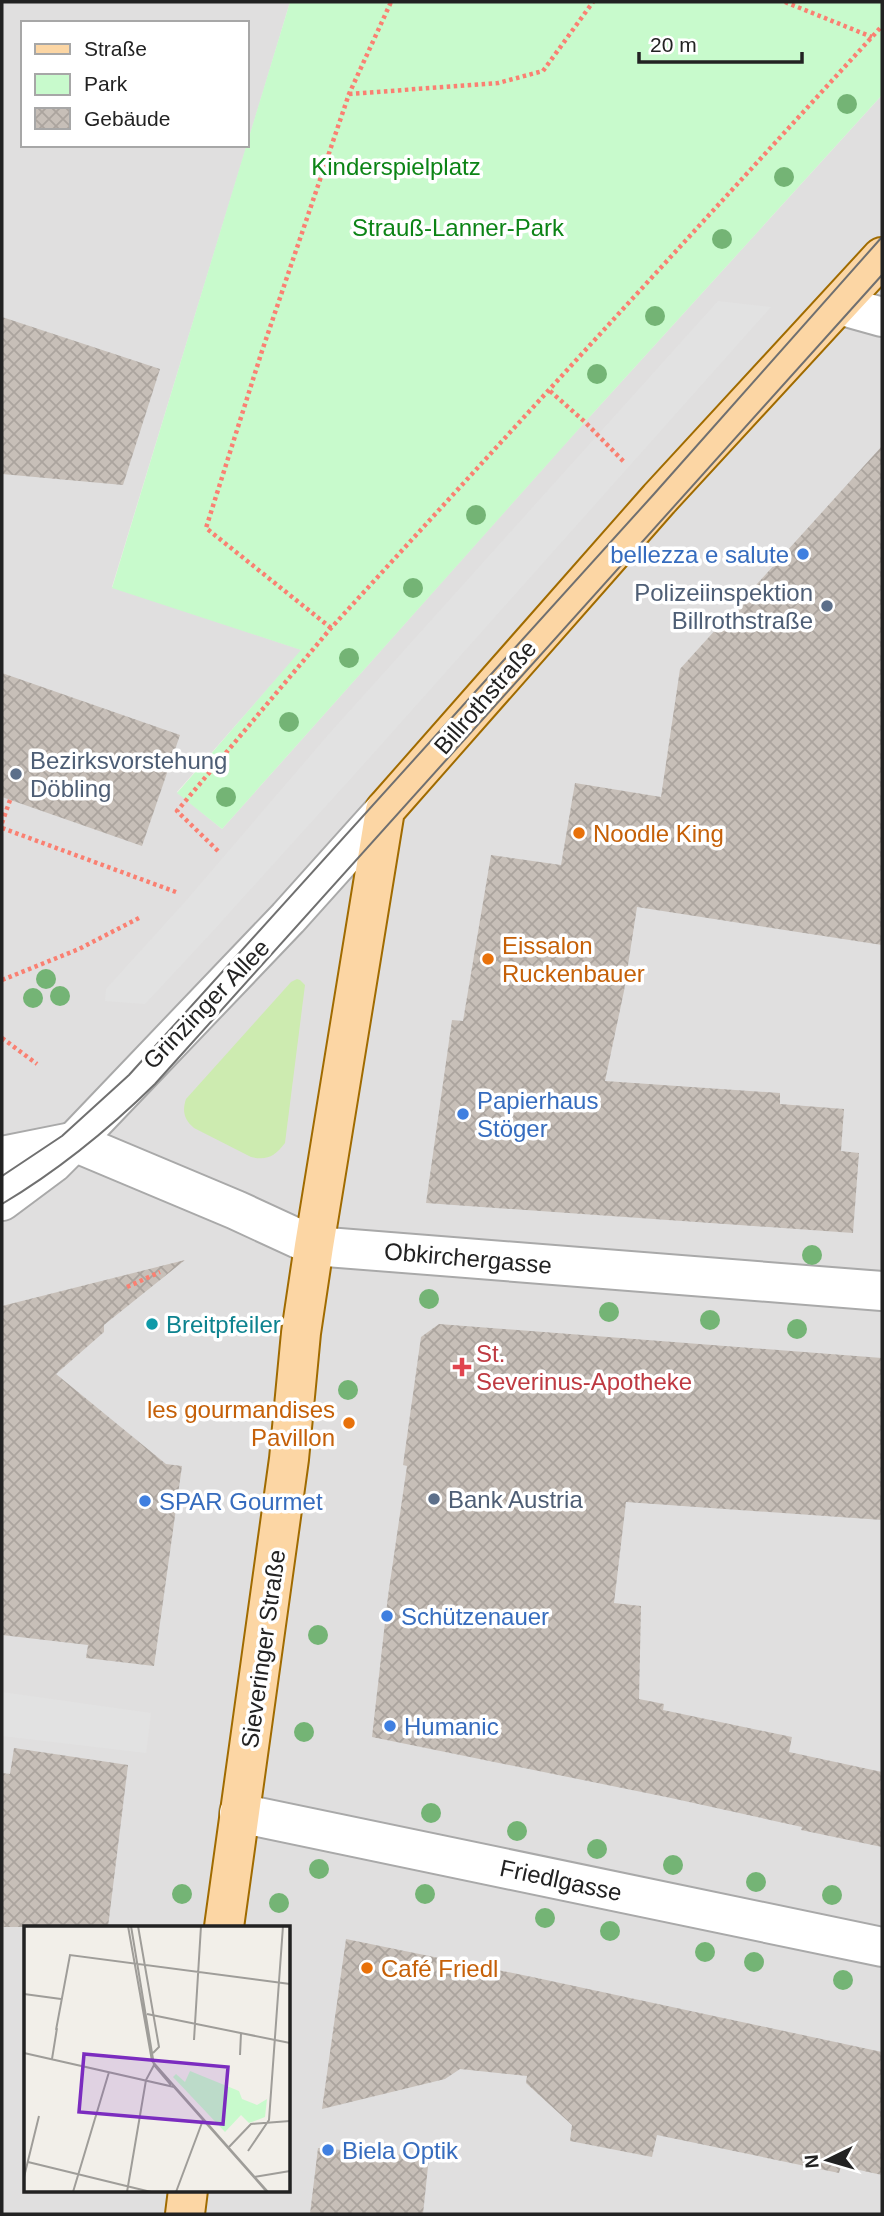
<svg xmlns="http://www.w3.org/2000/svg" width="884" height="2216" viewBox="0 0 884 2216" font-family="Helvetica,sans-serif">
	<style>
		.residential { fill: #e0dfdf; fill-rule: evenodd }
		.grass { fill: #cdebb0 }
		.park { fill: #c8facc }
		.parking { fill: #e2e2e2 }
		.building { fill: url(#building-cross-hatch) }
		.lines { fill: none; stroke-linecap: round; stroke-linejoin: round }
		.minor-casing { stroke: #a9a9a9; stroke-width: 42 }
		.major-casing { stroke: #a06b00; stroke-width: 42 }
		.path { stroke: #fa8072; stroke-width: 4.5; stroke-dasharray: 3.5 3.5; stroke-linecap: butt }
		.minor { stroke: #fff; stroke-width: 38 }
		.major { stroke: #fcd6a4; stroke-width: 38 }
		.tram { stroke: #707070; stroke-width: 2 }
		.tree { fill: #74b475 }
		.shop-dot { fill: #3f7fe0; stroke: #fff; stroke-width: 2.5 }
		.service-dot { fill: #5c6f8a; stroke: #fff; stroke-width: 2.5 }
		.food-dot { fill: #e8710a; stroke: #fff; stroke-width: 2.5 }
		.culture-dot { fill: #0f9aa8; stroke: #fff; stroke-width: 2.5 }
		.health-dot { fill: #e0444e; stroke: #fff; stroke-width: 2.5 }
		.labels { text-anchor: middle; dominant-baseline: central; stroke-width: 7; stroke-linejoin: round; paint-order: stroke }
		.park-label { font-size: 24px; fill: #0c8416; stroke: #fff }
		.shop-label { font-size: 24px; fill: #366cbe; stroke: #fff; text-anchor: start }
		.service-label { font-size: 24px; fill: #4e5e75; stroke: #fff; text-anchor: start }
		.street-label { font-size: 24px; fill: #222; stroke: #fff }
		.food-label { font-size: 24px; fill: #c56008; stroke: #fff; text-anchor: start }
		.culture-label { font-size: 24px; fill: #0d838f; stroke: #fff; text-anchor: start }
		.health-label { font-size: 24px; fill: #be3a42; stroke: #fff; text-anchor: start }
		.inset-road { fill: none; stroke: #9f9d99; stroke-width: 2 }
		.view { fill: #7b2cbf; fill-opacity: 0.15; stroke: #7b2cbf; stroke-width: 3.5 }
		.inset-edge { fill: none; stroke: #222; stroke-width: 3.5 }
	</style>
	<defs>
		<pattern id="building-cross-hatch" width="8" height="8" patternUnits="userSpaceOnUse" patternTransform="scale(1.75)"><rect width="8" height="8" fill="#c7bfb8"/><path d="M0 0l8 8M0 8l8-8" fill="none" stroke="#aba49e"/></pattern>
	</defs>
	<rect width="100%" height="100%" fill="#f2efe9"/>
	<path class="residential" d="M2,2H290L247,145V23H23V145H247L112,587L302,650L177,792L222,829L564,445L882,95V2214H2ZM26,1927H289V2190H26Z"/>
	<path class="grass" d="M297,979L300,980L305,985L285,1143C275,1156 267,1161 251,1157L194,1128C184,1120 182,1111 186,1099L291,982Z"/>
	<polygon class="park" points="290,2 882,2 882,95 585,422 222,829 177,793 301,650 112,588"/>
	<g class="parking">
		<polygon points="718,301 771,307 363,765 212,932 145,1004 105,1001 106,989 184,903 328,735"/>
		<polygon points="2,1692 151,1713 146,1753 2,1736"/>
	</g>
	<g class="building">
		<polygon points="2,317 160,369 123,485 2,474"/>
		<polygon points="882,446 882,945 637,907 624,991 605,1081 780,1093 780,1104 844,1109 841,1151 859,1153 853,1233 426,1203 452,1020 463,1021 491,855 561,865 575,783 661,797 680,669"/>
		<polygon points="2,673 180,735 142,846 2,797"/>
		<polygon points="185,1260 104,1325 104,1332 56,1374 166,1464 182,1466 154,1666 86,1658 88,1645 2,1635 2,1306"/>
		<polygon points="439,1324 882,1358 882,1520 626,1502 614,1603 641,1606 639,1699 664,1704 663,1710 792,1737 789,1752 882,1772 882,1847 801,1830 802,1827 671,1798 372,1737 388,1596 407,1466 403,1465 421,1337"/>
		<polygon points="14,1748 128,1765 108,1927 2,1927 2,1773 10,1774"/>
		<polygon points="346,1939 537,1978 882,2052 882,2175 841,2166 839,2173 657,2135 652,2157 570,2141 572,2125 526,2083 527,2076 460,2069 445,2079 322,2109"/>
		<polygon points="318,2148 429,2157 423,2214 310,2214"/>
	</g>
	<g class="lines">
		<defs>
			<g id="minor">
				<polyline points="839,305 882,317"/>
				<polyline points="74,1142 236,1210 314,1246 882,1291"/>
				<polyline points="2,1156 72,1142"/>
				<polyline points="2,1201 53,1163 74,1142 288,918 385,810"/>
				<polyline points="239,1813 882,1947"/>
			</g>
			<g id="major">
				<polyline points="224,1927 289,1459 301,1333 314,1246 385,810 659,499 882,257"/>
				<polyline points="185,2214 188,2190"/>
			</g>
		</defs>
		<use href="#minor" class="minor-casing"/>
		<use href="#major" class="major-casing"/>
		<g class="path">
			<polyline points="785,2 872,37"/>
			<polyline points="349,94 498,83 543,71 593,2"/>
			<polyline points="550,391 585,422 625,463"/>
			<polyline points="331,628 206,528 262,351 349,94 391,2"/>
			<polyline points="2,823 10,800"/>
			<polyline points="2,828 176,892"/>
			<polyline points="218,851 177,811 331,628 882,26"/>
			<polyline points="2,980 79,949 139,918"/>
			<polyline points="2,1038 37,1064"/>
			<polyline points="127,1287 160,1272"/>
		</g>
		<use href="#minor" class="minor"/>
		<use href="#major" class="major"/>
		<g class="tram">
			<polyline points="2,1176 62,1136 129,1075 654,494 882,237"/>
			<path d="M2,1204C59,1170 108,1130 155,1084L882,275"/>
		</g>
	</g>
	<g class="tree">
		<circle cx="847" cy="104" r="10"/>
		<circle cx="784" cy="177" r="10"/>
		<circle cx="722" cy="239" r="10"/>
		<circle cx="655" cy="316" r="10"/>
		<circle cx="597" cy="374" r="10"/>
		<circle cx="476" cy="515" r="10"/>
		<circle cx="413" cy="588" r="10"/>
		<circle cx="349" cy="658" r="10"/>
		<circle cx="289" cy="722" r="10"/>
		<circle cx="226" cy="797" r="10"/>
		<circle cx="46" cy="979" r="10"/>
		<circle cx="60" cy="996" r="10"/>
		<circle cx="33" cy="998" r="10"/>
		<circle cx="812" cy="1255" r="10"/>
		<circle cx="429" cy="1299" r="10"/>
		<circle cx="609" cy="1312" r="10"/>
		<circle cx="710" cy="1320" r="10"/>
		<circle cx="797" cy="1329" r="10"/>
		<circle cx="348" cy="1390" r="10"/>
		<circle cx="318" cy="1635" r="10"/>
		<circle cx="304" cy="1732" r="10"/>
		<circle cx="431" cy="1813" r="10"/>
		<circle cx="517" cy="1831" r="10"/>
		<circle cx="597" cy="1849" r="10"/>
		<circle cx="673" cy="1865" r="10"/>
		<circle cx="319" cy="1869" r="10"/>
		<circle cx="756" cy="1882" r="10"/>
		<circle cx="182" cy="1894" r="10"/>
		<circle cx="425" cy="1894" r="10"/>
		<circle cx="832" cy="1895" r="10"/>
		<circle cx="279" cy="1903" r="10"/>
		<circle cx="545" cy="1918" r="10"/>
		<circle cx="610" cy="1931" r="10"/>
		<circle cx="705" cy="1952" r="10"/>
		<circle cx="754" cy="1962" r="10"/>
		<circle cx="843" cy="1980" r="10"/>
	</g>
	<g class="shop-dot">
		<circle cx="803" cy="554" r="7"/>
		<circle cx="463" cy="1114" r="7"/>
		<circle cx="145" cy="1501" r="7"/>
		<circle cx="387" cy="1616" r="7"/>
		<circle cx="390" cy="1726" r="7"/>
		<circle cx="328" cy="2150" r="7"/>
	</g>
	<g class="service-dot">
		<circle cx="827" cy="606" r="7"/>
		<circle cx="16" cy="774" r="7"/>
		<circle cx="434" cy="1499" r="7"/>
	</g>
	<g class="food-dot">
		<circle cx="579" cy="833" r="7"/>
		<circle cx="488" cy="959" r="7"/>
		<circle cx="349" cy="1423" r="7"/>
		<circle cx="367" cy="1968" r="7"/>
	</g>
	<circle class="culture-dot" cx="152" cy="1324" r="7"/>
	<path class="health-dot" d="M458.5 1356.5h7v7h7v7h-7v7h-7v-7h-7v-7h7z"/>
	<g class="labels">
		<g class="park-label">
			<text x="396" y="166">Kinderspielplatz</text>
			<text x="458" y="227">Strauß-Lanner-Park</text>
		</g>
		<g class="shop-label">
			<text x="789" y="554" text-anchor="end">bellezza e salute</text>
			<text x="477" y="1100">Papierhaus<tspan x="477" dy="28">Stöger</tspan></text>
			<text x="159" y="1501">SPAR Gourmet</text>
			<text x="401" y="1616">Schützenauer</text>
			<text x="404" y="1726">Humanic</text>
			<text x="342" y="2150">Biela Optik</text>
		</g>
		<g class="service-label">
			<text x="813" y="592" text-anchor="end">Polizeiinspektion<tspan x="813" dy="28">Billrothstraße</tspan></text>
			<text x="30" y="760">Bezirksvorstehung<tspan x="30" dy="28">Döbling</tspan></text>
			<text x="448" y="1499">Bank Austria</text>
		</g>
		<g class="street-label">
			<text transform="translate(485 697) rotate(-49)">Billrothstraße</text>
			<text transform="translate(206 1004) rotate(-46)">Grinzinger Allee</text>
			<text transform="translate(468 1258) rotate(5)">Obkirchergasse</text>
			<text transform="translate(263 1649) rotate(-82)">Sieveringer Straße</text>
			<text transform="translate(561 1880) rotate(12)">Friedlgasse</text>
		</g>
		<g class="food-label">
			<text x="593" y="833">Noodle King</text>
			<text x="502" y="945">Eissalon<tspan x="502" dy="28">Ruckenbauer</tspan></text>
			<text x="335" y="1409" text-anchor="end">les gourmandises<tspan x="335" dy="28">Pavillon</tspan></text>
			<text x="381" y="1968">Café Friedl</text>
		</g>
		<g class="culture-label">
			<text x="166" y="1324">Breitpfeiler</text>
		</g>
		<g class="health-label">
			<text x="476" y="1353">St.<tspan x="476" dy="28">Severinus-Apotheke</tspan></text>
		</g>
	</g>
	<g transform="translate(24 1926)">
		<rect width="266" height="266" fill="#f2efe9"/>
		<path d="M166,145L215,165L218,173L233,179L243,173L241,191L225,197L217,189L201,206L149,151L152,148L161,156Z" fill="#c8facc"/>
		<path class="inset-road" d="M104,0L128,135L244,266M107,0L130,139L147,159M114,0L135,121L129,127M0,68L37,73M123,88L266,117M32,104L46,29L266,58M170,114L177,0M0,127L150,161L243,266M216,129L217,107M28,133L33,102M205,221L227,198L266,195M224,225L245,194L259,0M4,236L127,266M0,251L15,190M230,251L266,245M49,266L85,146M103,266L122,154L130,139M152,266L179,194"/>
		<path class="view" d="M60,128L204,141L199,198L55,186Z"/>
		<rect width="266" height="266" class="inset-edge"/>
	</g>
	<rect width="884" height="2216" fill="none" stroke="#222222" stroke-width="7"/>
	<rect x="21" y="21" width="228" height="126" fill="#ffffff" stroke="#a7a7a7" stroke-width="2"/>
	<rect x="35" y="44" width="35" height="10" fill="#fcd6a4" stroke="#a7a7a7" stroke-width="2"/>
	<text x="84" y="56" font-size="21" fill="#222222">Straße</text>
	<rect x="35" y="74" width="35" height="21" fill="#c8facc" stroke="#a7a7a7" stroke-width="2"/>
	<text x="84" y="91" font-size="21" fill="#222222">Park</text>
	<rect x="35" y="108" width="35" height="21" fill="url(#building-cross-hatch)" stroke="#a7a7a7" stroke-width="2"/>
	<text x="84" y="126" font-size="21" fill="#222222">Gebäude</text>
	<g transform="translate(828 2160) rotate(265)" stroke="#ffffff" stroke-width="5" paint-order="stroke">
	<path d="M0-5L12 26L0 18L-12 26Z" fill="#222222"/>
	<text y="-10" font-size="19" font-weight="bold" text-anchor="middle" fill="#222222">N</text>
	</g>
	<path d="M639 52v10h163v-10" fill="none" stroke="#222222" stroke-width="3.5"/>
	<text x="650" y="52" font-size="21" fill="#222222" stroke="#ffffff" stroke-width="5" paint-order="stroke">20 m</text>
</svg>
